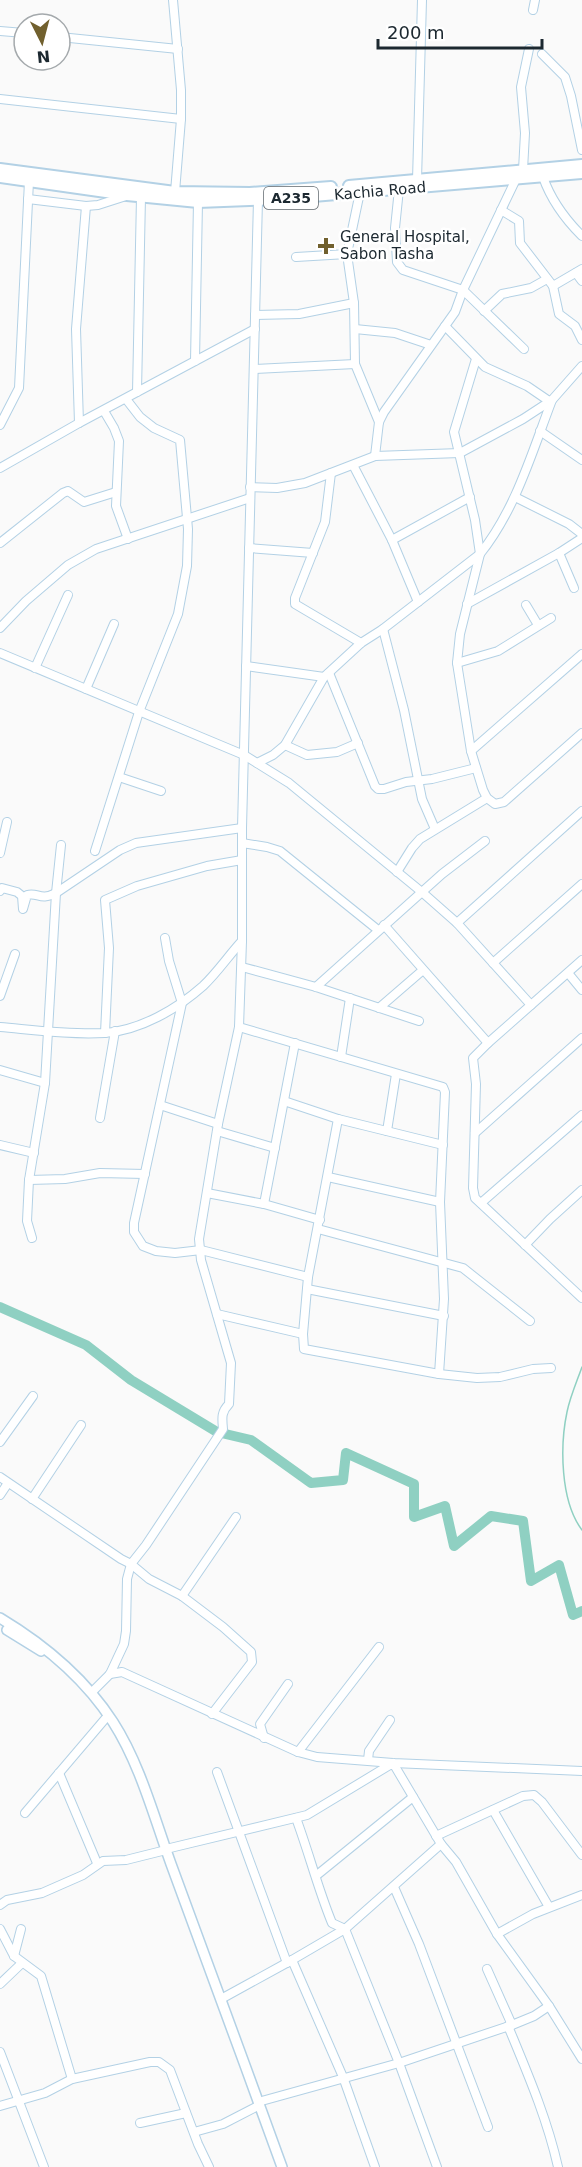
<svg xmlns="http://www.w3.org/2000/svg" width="582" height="2167" viewBox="0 0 582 2167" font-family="'DejaVu Sans',sans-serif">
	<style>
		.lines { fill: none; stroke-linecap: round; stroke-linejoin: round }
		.stream { stroke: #8fd0c2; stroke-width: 1.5 }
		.river { stroke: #8fd0c2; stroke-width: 10 }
		.minor-casing { stroke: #b3d1e5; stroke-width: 10 }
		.major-casing { stroke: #b3d1e5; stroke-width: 12 }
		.highway-casing { stroke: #b3d1e5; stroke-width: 14 }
		.minor { stroke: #fff; stroke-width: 8 }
		.major { stroke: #fff; stroke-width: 9 }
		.highway { stroke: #fff; stroke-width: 10 }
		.poi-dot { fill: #71602e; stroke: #fff; stroke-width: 2 }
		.labels { text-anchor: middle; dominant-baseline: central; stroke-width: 5; stroke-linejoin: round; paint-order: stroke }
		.shield { fill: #fff; stroke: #60686e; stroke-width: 1.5 }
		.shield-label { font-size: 14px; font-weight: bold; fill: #1c2830 }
		.street-label { font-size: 15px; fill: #1c2830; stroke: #fff }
		.poi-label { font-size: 15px; fill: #1c2830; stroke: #fff; text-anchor: start }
	</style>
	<rect width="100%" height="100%" fill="#fafafa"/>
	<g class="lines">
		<path class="stream" d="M582,1367C577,1381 570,1397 567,1412C560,1445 560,1501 582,1530"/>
		<polyline class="river" points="0,1307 86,1345 131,1380 217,1432 251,1440 311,1483 343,1480 346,1453 414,1484 414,1517 445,1506 454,1546 491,1516 523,1521 531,1581 559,1565 573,1615 582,1611"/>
		<defs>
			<g id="minor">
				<polyline points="173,0 181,90 181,119 175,192"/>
				<polyline points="533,10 535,0"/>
				<polyline points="0,31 24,33"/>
				<polyline points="60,37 178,49"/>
				<polyline points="542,54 565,77 571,96 582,150"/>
				<polyline points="0,99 181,119"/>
				<polyline points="523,170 525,133 521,87 529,49"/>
				<path d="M543,177C551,200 565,219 582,236"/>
				<polyline points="417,180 422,0"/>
				<polyline points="399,189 395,228 397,262 403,270 463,290 524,349"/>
				<polyline points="360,192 347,254 354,303 355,364 379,422"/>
				<polyline points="28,199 86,206 98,205 126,196"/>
				<polyline points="501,210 519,221 520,243 553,286 559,314 575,326 582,340"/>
				<polyline points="296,257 347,254"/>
				<polyline points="576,273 582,281"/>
				<polyline points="553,286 582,269"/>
				<polyline points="484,311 502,294 531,288 547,279"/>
				<polyline points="255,315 299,314 354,303"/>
				<polyline points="445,326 485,367 527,386 549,401"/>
				<polyline points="355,329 395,333 431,345"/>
				<polyline points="476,359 454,432 475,520 480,554 460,634 457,663 471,751 483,790 487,798 495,804 504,802 582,733"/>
				<polyline points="195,361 198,202"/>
				<polyline points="255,369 355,364"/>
				<polyline points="137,392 141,197"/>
				<polyline points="104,411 114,428 119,441 116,506 128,539"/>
				<polyline points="79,423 76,329 86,206"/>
				<polyline points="0,425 19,388 29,181"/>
				<polyline points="540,431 582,460"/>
				<polyline points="375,456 379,422 384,412 455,312 463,290 516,179"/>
				<polyline points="353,465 392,540 418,602"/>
				<polyline points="0,468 79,423 255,329"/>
				<polyline points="331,473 325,522 295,598 295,604 361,643"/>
				<polyline points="250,487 277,488 305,483 375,456 460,453 523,419 552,400 582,366"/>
				<polyline points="515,497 569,524 582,534"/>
				<polyline points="392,540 470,497"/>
				<polyline points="0,543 63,493 68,491 84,502 116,492"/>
				<polyline points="249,548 313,553"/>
				<polyline points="559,553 574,588"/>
				<polyline points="467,604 559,553 582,538"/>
				<polyline points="526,605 538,625"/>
				<polyline points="0,628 26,601 68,565 96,549 250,498"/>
				<polyline points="383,629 404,710 422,799 435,829"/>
				<polyline points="0,653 244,755 289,783 423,893 457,923 531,1005"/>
				<polyline points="457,663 498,651 551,618"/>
				<polyline points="246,666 324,677"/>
				<polyline points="35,668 68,595"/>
				<polyline points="329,673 375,786 378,789 384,789 406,782 432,779 476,768"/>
				<polyline points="86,689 114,624"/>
				<polyline points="285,745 307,755 337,752 358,743"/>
				<polyline points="471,751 582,654"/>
				<path d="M257,763L273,755L285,745L324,677L361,643L383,629L480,554C516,509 532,452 552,400"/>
				<polyline points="119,777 161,791"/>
				<polyline points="242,843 267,847 280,851 378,930"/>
				<polyline points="95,851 139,712 178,614 187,566 188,529 180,440 154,428 140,417 126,399"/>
				<polyline points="0,853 7,822"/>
				<polyline points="397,872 412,848 420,839 487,798"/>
				<path d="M0,891L2,888L17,892L22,896L23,909L27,895C38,892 40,901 56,893L120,850L136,843L242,828"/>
				<polyline points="457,923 582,811"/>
				<polyline points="384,925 488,1043"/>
				<polyline points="165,938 169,961 182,1003 134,1223 134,1232 143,1246 156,1251 175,1253 201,1250 308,1277"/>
				<polyline points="582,960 488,1043 473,1058 476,1084 473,1188 475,1198 582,1298"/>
				<polyline points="493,963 582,884"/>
				<polyline points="242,967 316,987 419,1021"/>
				<polyline points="568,973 582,990"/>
				<polyline points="316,987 442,874 485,841"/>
				<polyline points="0,996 15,954"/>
				<polyline points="379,1008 423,970"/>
				<path d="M0,1027C34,1030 71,1035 105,1033C141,1030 177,1009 203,986C217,973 229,955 242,941V828L258,200"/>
				<polyline points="239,1027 443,1087 445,1092 440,1202 444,1299 439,1374"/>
				<polyline points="105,1033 109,948 105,900 137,886 207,866 242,860"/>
				<polyline points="341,1057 350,998"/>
				<polyline points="0,1070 45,1083"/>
				<polyline points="284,1101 338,1119 443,1145"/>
				<polyline points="160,1105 218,1124"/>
				<polyline points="100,1118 115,1031"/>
				<polyline points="338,1119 308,1277 303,1334 304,1349 439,1374 477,1378 500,1377 533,1369 551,1368"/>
				<polyline points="217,1131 275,1148"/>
				<polyline points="387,1131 396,1074"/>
				<polyline points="475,1133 582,1038"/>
				<polyline points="0,1145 34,1153"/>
				<polyline points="328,1177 440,1202"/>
				<polyline points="29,1180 65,1179 100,1173 145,1174"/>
				<polyline points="207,1193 264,1204 320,1220"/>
				<polyline points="481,1203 582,1115"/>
				<polyline points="264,1204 295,1043"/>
				<polyline points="318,1229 463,1268 530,1321"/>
				<polyline points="32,1238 27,1221 29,1180 45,1083 56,893 61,845"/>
				<polyline points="525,1245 550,1219 582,1190"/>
				<polyline points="307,1289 444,1316"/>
				<polyline points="217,1314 303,1334"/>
				<polyline points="0,1442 33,1396"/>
				<polyline points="0,1477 121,1559 131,1564 149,1579 182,1596 223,1627 251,1652 252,1662 212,1714"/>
				<polyline points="0,1495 8,1483"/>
				<polyline points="32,1499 81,1425"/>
				<polyline points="182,1596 236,1517"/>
				<polyline points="110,1674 122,1672 298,1752 317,1757 393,1763 582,1771"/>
				<path d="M92,1692L110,1674L124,1644L126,1631L127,1579L131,1564L146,1545L223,1429C222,1418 221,1412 229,1404L231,1363L201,1260L199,1239L218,1124L239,1027L242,941"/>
				<polyline points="264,1738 260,1724 288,1684"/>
				<polyline points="298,1752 379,1647"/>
				<polyline points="368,1760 369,1751 390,1720"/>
				<polyline points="217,1772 287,1963"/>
				<polyline points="59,1773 97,1863"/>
				<polyline points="493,1810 549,1907"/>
				<polyline points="25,1813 105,1719"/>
				<path d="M296,1818C309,1853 318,1889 332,1923L345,1929L399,2063L437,2167"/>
				<polyline points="436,1836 523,1796 534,1795 542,1802 582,1855"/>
				<polyline points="166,1849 307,1815 393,1763 441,1844 456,1862 497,1934 549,2006 582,2059"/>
				<polyline points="317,1875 413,1797"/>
				<polyline points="394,1887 419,1944 488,2127"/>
				<polyline points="0,1905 7,1900 42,1893 83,1875 103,1861 126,1860 162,1851"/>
				<polyline points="0,1929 14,1956 41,1976 72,2079"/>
				<polyline points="497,1934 533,1914 582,1895"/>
				<polyline points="14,1956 21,1929"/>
				<polyline points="292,1960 343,2077 375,2167"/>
				<polyline points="487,1969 512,2025"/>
				<polyline points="0,1984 22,1963"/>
				<polyline points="221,1999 292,1960 345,1929 441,1844"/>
				<path d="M508,2026C527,2072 547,2118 558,2167"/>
				<polyline points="0,2052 44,2167"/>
				<polyline points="258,2102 399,2063 512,2025 534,2016 549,2006"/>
				<polyline points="0,2106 45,2093 72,2079 150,2062 159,2062 170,2070 198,2144 209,2167"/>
				<polyline points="140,2123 186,2113"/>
				<polyline points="194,2132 223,2124 256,2107"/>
			</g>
			<g id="major">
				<path d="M0,1618C45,1645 84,1677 113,1722C140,1764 154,1817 171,1864C209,1965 245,2066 282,2167"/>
				<polyline points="7,1630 41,1651"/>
			</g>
			<g id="highway">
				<polyline points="0,169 175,192 250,193 331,187"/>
				<polyline points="0,177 127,195 198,202 278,199 582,173"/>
				<polyline points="349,186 582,165"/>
			</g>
		</defs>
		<use href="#minor" class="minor-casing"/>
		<use href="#major" class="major-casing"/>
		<use href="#highway" class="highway-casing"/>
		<use href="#minor" class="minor"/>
		<use href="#major" class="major"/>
		<use href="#highway" class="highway"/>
	</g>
	<path class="poi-dot" d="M323 237h6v6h6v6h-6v6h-6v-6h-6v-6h6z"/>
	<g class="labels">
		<rect class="shield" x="264" y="187" width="54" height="22" rx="4.5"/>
		<g class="shield-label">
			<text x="291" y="198">A235</text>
		</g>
		<g class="street-label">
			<text transform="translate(380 191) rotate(-5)">Kachia Road</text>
		</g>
		<g class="poi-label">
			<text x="340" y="237">General Hospital,<tspan x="340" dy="17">Sabon Tasha</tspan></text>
		</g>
	</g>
	<g transform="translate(42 42) rotate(174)"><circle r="28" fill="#ffffff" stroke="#a4a9ac" stroke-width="1.5"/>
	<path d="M0-4.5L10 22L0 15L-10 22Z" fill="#71602e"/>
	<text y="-9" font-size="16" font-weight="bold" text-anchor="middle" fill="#1c2830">N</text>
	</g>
	<path d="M378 39v9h164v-9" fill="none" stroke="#1c2830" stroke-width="3"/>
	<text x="387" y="39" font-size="18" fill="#1c2830" stroke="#ffffff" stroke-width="4.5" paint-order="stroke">200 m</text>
</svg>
